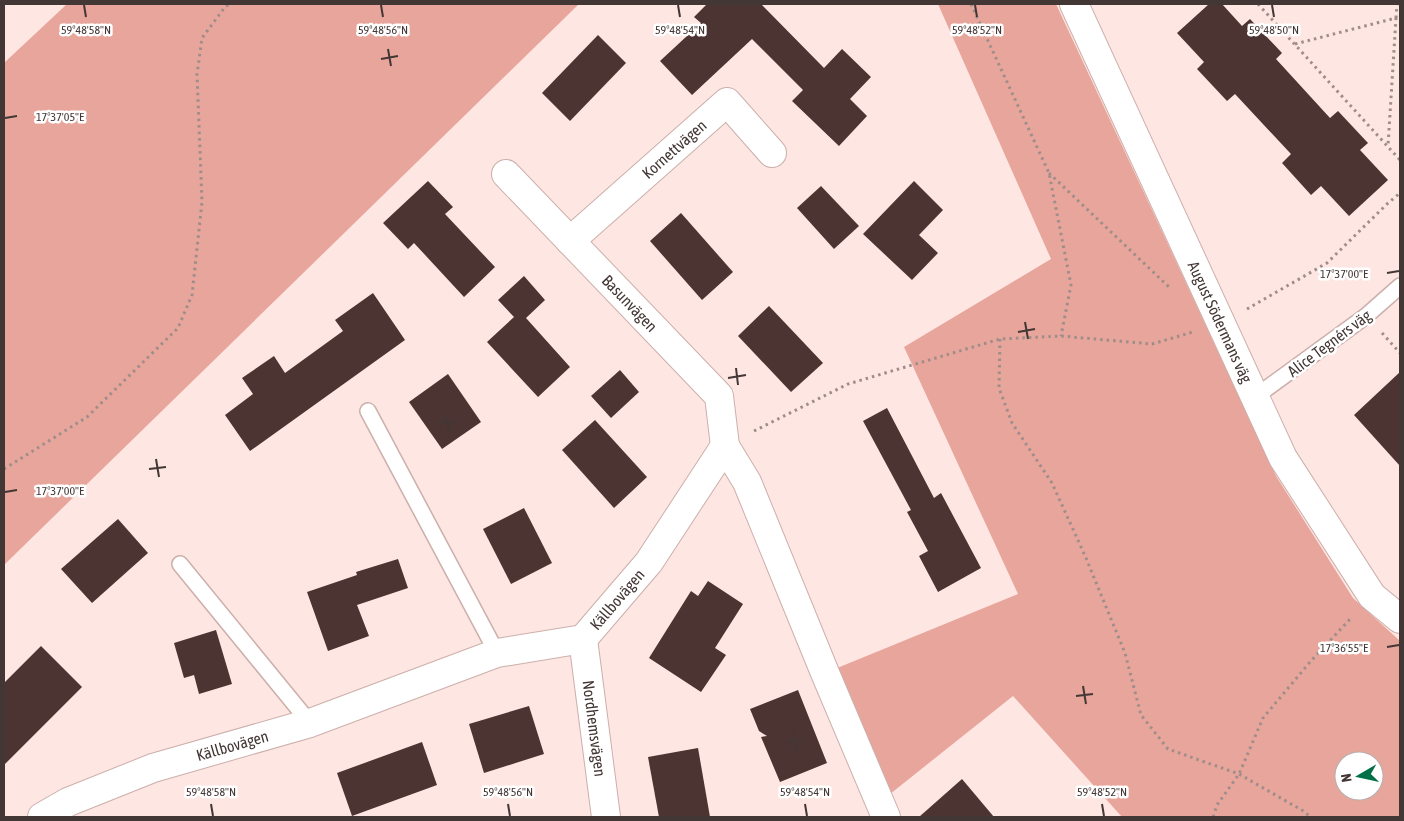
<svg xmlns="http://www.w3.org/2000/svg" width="1404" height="821" viewBox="0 0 1404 821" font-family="'Asap Condensed',sans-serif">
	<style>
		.green { fill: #e8a59b; fill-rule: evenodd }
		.building { fill: #4b3431 }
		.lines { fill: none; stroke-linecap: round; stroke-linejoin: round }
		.lane-casing { stroke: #ccafab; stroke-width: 18 }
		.street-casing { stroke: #ccafab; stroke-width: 30 }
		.path { stroke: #9f8d8a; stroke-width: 3; stroke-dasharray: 2.5 4; stroke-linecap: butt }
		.lane { stroke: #fff; stroke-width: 15 }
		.street { stroke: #fff; stroke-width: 28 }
		.ticks { fill: none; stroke: #433735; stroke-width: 2 }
		.labels { text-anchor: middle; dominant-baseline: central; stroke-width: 5; stroke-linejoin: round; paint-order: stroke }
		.street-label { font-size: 16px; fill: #433735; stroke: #fff }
		.ticks-label { font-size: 12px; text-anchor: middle; fill: #433735; stroke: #fff; stroke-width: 5; stroke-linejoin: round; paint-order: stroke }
	</style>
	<rect width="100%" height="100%" fill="#fee6e2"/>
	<g class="green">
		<polygon points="67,4 579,4 4,565 4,63"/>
		<path d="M938,4H1056L1276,476L1353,598L1400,641V817H1122L1013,696L880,802L825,673L1018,594L904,347L1051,259ZM1344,761H1374V791H1344Z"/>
	</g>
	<g class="building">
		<polygon points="707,4 761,4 824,68 842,49 871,77 850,99 867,116 839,146 792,101 803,90 752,39 692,95 660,61 701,23 694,17"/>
		<polygon points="1209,4 1222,4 1242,26 1250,19 1282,53 1276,59 1330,118 1338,111 1368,143 1360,150 1388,180 1349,216 1321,186 1311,195 1282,163 1291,154 1235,94 1227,101 1197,69 1204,62 1177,33"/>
		<polygon points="598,35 626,63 570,121 542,93"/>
		<polygon points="428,181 453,207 445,214 495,267 464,297 414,243 408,249 383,223"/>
		<polygon points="914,181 943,210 919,235 938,253 912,280 863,234"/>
		<polygon points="821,186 859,226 834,249 797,208"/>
		<polygon points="681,213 733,272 702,300 650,241"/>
		<polygon points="524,276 545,300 526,318 570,367 538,397 487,342 514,317 498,300"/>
		<polygon points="373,293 405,340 250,451 225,415 253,394 242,378 274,356 285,373 343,331 335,320"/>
		<polygon points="769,306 823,363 791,392 738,336"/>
		<polygon points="620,370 639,392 611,418 591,396"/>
		<polygon points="1400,372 1400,466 1354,415"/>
		<polygon points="448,374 481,422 442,449 409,402"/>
		<polygon points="887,408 934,498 941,493 981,568 938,592 919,556 928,551 907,512 911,510 863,421"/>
		<polygon points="595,420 647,477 614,508 562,450"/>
		<polygon points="524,508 552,563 511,584 483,529"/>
		<polygon points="118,519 148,553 92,603 61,569"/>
		<polygon points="398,559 408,588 357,605 369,636 328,651 307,592 357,575 356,572"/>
		<polygon points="708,581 743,604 715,648 726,655 701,692 649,658 691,591 698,596"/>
		<polygon points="216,630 232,684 199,694 194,675 184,678 174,643"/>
		<polygon points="41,646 82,687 4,765 4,683"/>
		<polygon points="798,690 827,763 780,782 761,737 767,736 759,731 750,709"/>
		<polygon points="529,706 544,754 484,773 469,724"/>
		<polygon points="422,742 437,785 352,816 337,773"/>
		<polygon points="698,748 710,817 659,817 648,757"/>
		<polygon points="962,779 994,817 919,817"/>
	</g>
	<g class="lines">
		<defs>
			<g id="lane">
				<polyline points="1255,397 1366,316 1400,286"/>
				<polyline points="368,411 497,653"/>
				<polyline points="180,564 310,723"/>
			</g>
			<g id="street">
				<path id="s1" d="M1074,4L1283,458L1372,596L1400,619"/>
				<path id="s2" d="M506,174L719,396L725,446"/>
				<path id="s3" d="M570,241L727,102L772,153"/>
				<path id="s4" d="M583,639L606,817"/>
				<path id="s5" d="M42,817L68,802L153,768L310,723L497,653L583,639L649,562L725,446L747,482L825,673L886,817"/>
			</g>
		</defs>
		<use href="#lane" class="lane-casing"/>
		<use href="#street" class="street-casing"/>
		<g class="path">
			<polyline points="971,4 1049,173 1071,285 1061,336"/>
			<polyline points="1258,4 1400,160"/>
			<polyline points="1396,18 1397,4"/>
			<polyline points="1295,44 1396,18 1388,146"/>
			<polyline points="1049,173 1170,288"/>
			<polyline points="1247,309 1327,263 1387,204 1400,193"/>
			<polyline points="1382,333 1400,353"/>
			<polyline points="1000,339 999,388 1012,423 1052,483 1086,558 1125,653 1141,715 1168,749 1239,774 1305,812 1310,817"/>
			<polyline points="754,431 848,384 1000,339 1061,336 1152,344 1193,332"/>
			<polyline points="4,469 87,417 178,328 192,295 202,202 197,74 202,38 225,7 229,4"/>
			<polyline points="1213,817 1217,805 1239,774 1263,718 1310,662 1352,617"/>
		</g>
		<use href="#lane" class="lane"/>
		<use href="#street" class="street"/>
	</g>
	<path class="ticks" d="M84,5L86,17M381,5L383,17M678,5L680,17M975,5L977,17M1272,5L1274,17M388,49L391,66M381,59L398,56M5,118L17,116M1387,273L1399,271M1025,322L1028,339M1018,332L1035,329M736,368L738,385M728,378L746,375M446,413L449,431M439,423L456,421M156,459L159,477M149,469L166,467M5,492L17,490M1387,647L1399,645M1083,686L1086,704M1076,696L1093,694M793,732L796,750M786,742L803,740M211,804L213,816M508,804L510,816M805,804L807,816M1102,804L1104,816"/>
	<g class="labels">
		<g class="street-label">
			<text stroke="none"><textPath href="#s3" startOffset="139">Kornettvägen</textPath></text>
			<text stroke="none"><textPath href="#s2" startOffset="179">Basunvägen</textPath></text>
			<text stroke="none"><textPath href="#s1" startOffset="350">August Södermans väg</textPath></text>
			<text transform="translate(1329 343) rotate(-37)">Alice Tegnérs väg</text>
			<text stroke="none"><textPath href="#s5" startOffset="624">Källbovägen</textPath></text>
			<text stroke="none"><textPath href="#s4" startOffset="90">Nordhemsvägen</textPath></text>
			<text stroke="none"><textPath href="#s5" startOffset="204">Källbovägen</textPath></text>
		</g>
	</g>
	<g class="ticks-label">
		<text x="86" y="34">59°48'58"N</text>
		<text x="383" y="34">59°48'56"N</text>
		<text x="680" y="34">59°48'54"N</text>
		<text x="977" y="34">59°48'52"N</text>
		<text x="1274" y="34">59°48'50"N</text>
		<text x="60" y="121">17°37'05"E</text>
		<text x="1344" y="278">17°37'00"E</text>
		<text x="60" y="495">17°37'00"E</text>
		<text x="1344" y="652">17°36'55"E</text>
		<text x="211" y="796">59°48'58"N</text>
		<text x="508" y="796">59°48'56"N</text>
		<text x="805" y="796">59°48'54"N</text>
		<text x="1102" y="796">59°48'52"N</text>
	</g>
	<rect width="1404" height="821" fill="none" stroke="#433735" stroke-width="10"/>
	<g transform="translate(1359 776) rotate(261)"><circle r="24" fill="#ffffff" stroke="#b4afae"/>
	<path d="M0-4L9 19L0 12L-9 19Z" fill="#007049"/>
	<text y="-8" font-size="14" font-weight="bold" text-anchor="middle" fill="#433735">N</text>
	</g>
</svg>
